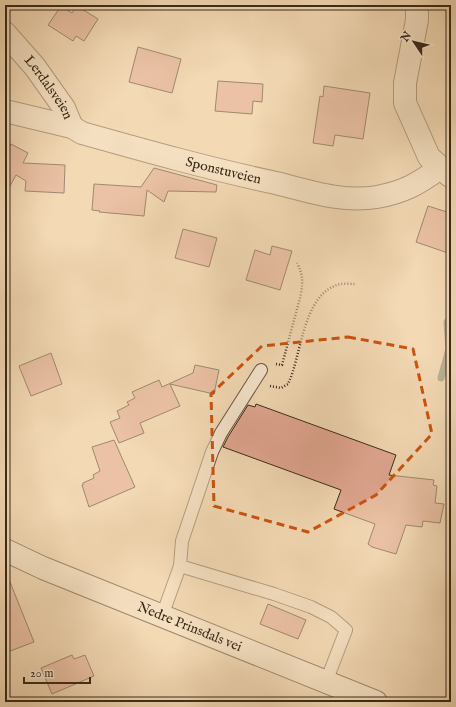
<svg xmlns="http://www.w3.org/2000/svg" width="456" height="707" viewBox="0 0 456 707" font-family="'IM FELL English',serif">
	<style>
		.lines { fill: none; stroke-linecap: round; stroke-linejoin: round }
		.stream { stroke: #74816f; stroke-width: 7 }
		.building { fill: #e2a792; stroke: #392b19 }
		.service-casing { stroke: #685640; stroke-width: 14 }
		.minor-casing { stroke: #685640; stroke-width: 24 }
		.secondary-casing { stroke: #392b19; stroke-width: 24 }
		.path { stroke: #392b19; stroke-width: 2.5; stroke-dasharray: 1 2; stroke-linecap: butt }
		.service { stroke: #f7e6ce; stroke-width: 12 }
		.minor { stroke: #f7e6ce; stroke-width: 22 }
		.secondary { stroke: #f7e6ce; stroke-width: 22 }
		.marked { fill: none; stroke: #ce520e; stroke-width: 3; stroke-dasharray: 8 5; stroke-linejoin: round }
		.labels { text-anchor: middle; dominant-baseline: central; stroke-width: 3; stroke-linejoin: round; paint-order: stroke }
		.street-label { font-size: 14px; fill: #392b19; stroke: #f7e6ce }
	</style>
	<rect width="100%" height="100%" fill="#f3d9b4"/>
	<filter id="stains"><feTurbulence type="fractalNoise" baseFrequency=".005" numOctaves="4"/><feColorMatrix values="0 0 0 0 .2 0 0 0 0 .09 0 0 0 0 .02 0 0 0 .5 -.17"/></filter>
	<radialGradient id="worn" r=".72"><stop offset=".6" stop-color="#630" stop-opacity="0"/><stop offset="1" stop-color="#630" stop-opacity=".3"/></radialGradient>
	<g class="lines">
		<polyline class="stream" points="441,378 449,349 447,322 451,318"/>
	</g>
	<g class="building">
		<polygon points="61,6 72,13 77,6 98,19 84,41 76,36 73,41 48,25"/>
		<polygon points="138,47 181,59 172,93 129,82"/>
		<polygon points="218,81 263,84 262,102 253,101 252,114 215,111"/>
		<polygon points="324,86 370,93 363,139 335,135 333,146 313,143 320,96 323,97"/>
		<polygon points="11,144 28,153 23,163 65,165 64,193 25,191 26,181 16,175 5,195 5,156"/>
		<polygon points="154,168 217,185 216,192 168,191 164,202 147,190 144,216 99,212 100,211 92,210 94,184 141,187"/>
		<polygon points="428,206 447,212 446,217 451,219 451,254 416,242"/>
		<polygon points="183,229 217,238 209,267 175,258"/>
		<polygon points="272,246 292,251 280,290 246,280 255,250 270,255"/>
		<polygon points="51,353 62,384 31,396 19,366"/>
		<polygon points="195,365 219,370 214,394 170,384 180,406 140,423 144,433 119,443 110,422 120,418 117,411 129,405 127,402 135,398 132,392 159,380 162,387 193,373"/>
		<polygon points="256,404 396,455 389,475 434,480 433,485 437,486 435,503 444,504 440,523 423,521 422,527 406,525 396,554 372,547 368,544 375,524 334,509 341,490 223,447 228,437 248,405 255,407"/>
		<polygon points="114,440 135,487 89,507 82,485 83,485 83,483 94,478 93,475 100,471 92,447"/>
		<polygon points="5,572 6,572 34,642 5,653"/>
		<polygon points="268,604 306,620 298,639 260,624"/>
		<polygon points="72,655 74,659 85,655 94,676 52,694 41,668"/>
	</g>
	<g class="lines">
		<defs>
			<g id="service">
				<polyline points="180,566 274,594 311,607 331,617 346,630 326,682"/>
				<polyline points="162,616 180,566 182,541 212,452 221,433 261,370"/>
			</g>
			<g id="minor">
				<polyline points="417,5 417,20 405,83 405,103 429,157 450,176"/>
				<path id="s1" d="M5,33L35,67L64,108L72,127"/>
				<path id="s2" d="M5,111L72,127L82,133C146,151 210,169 276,183C308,191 343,203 377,197C404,192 418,184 440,168"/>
			</g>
			<g id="secondary">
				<path id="s3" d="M5,550L43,568L376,702"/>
			</g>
		</defs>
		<use href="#service" class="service-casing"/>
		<use href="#minor" class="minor-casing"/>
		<use href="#secondary" class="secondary-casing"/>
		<g class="path">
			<path d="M276,364L282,365L301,294C303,280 303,275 297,263"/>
			<path d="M270,386L281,388L288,384C302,355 302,297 337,285C342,283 350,284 355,284"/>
		</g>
		<use href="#service" class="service"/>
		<use href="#minor" class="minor"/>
		<use href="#secondary" class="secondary"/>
	</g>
	<path d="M0 0H456V707H0ZM348,337L413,349L432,434L376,495L308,532L214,506L211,394L262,346Z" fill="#f3d9b4" fill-opacity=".55" fill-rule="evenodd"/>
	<path class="marked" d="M348,337L413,349L432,434L376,495L308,532L214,506L211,394L262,346Z"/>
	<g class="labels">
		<g class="street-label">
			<text stroke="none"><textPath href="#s1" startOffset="70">Lerdalsveien</textPath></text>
			<text stroke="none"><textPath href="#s2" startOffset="227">Sponstuveien</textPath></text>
			<text stroke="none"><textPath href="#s3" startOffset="200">Nedre Prinsdals vei</textPath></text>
		</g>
	</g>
	<rect width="456" height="707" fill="none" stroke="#f3d9b4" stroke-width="20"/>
	<rect x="6" y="6" width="444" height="695" fill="none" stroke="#392b19" stroke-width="2"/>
	<rect x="10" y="10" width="436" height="687" fill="none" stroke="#392b19"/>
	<g transform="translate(414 42) rotate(305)" stroke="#f7e6ce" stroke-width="3" paint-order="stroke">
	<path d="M0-3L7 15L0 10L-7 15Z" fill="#392b19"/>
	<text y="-6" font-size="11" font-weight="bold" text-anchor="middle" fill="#392b19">N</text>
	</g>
	<path d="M24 677v6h66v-6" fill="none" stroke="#392b19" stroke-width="2"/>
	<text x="30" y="677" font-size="12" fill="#392b19" stroke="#f7e6ce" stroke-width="3" paint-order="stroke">20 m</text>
	<rect width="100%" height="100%" filter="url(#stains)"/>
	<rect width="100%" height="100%" fill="url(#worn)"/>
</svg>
